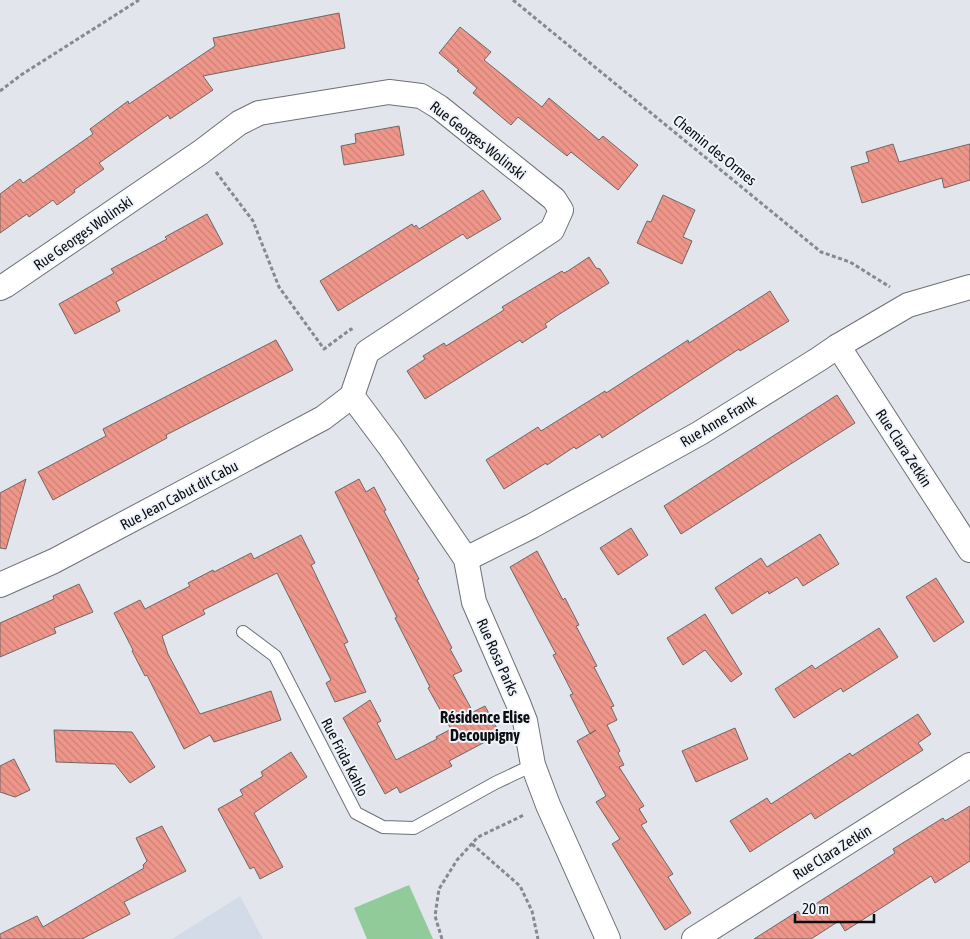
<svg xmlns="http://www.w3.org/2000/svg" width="970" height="939" viewBox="0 0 970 939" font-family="'Asap Condensed',sans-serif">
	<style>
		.built { fill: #d2dbe7 }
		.pitch { fill: #91cb9a }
		.building { fill: url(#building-back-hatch); stroke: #6e6766 }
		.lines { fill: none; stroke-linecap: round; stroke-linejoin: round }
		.service-casing { stroke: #6d7176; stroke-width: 14 }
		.minor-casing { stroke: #6d7176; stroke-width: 26 }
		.path { stroke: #86898e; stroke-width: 3; stroke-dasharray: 4 2.5; stroke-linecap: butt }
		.service { stroke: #fff; stroke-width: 12 }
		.minor { stroke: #fff; stroke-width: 24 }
		.labels { text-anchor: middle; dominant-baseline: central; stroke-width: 4; stroke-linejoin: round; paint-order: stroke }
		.street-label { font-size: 15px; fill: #0c0e10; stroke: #eff4fa }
		.neighbourhood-label { font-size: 16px; font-weight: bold; fill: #0c0e10; stroke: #eff4fa }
	</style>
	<defs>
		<pattern id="building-back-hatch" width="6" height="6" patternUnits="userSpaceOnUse" patternTransform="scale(1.25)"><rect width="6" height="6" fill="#ef968a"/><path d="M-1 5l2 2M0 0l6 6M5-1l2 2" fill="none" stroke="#cc8076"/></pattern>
	</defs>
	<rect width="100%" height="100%" fill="#e2e6ec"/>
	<polygon class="built" points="240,896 263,939 172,939"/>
	<polygon class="pitch" points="409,885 433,939 367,939 354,908"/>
	<g class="building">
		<polygon points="339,13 345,48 203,76 213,90 170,119 168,115 99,163 104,169 74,190 75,192 57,205 53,200 29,217 27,214 0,233 0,194 20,179 23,183 93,134 90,129 128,101 129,104 215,46 213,38"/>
		<polygon points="460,27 491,52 484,60 542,107 549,98 599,140 603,136 638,165 618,190 571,152 567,156 518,117 511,125 473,93 477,88 457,71 459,70 439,53"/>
		<polygon points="399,126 404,155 344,165 341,146 356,143 355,134"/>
		<polygon points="893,144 899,162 970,144 970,180 944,188 942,178 862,203 851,167 869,162 866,152"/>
		<polygon points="483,190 501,219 467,239 463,234 338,311 320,281 412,224 414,227 416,225 419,229"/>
		<polygon points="663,195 695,210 683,237 692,241 682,264 637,243 647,221 651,222"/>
		<polygon points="207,214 223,244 116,302 120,311 75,334 59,304 114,273 111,269 167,239 165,237"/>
		<polygon points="589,257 596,268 600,269 609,283 558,315 545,324 547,327 534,335 522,343 520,340 425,399 407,371 425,359 423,356 444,343 446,346 504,310 502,307 562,271 564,273 568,271"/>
		<polygon points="770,291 789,321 740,351 739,349 602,438 600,434 576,449 574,447 547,465 546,463 504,489 486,460 538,427 541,431 605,391 606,393 688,340 689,343"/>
		<polygon points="276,340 293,370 166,435 167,438 53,500 38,472 106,436 103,429"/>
		<polygon points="837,395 855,423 681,534 664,506"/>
		<polygon points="26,479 6,549 0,548 0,493"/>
		<polygon points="359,479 366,492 374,487 386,510 384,511 419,579 417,580 452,648 450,649 462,671 453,675 473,712 485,706 500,734 449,761 452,766 400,793 397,787 385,794 343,718 370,700 381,721 377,723 396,760 437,739 436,737 451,729 428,688 430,687 395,618 397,617 335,492"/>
		<polygon points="631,528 648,555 618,575 600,548"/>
		<polygon points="820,534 839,564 803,586 797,577 769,594 768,591 732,614 715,588 761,558 767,567"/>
		<polygon points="301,535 315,563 311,565 348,642 344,644 366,692 335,702 326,683 331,680 277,573 203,610 205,614 162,636 168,654 200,714 271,691 281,720 214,742 210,735 184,749 147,675 145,676 132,651 133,650 114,613 140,600 145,609 190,586 188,583 213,570 214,572 251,553 254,559"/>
		<polygon points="537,551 563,600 565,598 579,625 576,626 597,666 594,667 614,706 611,707 617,720 607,725 620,751 618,753 624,765 619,767 644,806 639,809 647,822 641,825 673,874 668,877 691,913 665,930 612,844 620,839 596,802 606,796 577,741 596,730 590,734 570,695 573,694 553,655 556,654 510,567"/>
		<polygon points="936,578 964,622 934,642 906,597"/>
		<polygon points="79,584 93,612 54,628 56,633 0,657 0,623 54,599 53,596"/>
		<polygon points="705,614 742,674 731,682 705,650 683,665 667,638"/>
		<polygon points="879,628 898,657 843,692 841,688 794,718 775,689 812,665 815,669"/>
		<polygon points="918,714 931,734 918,743 923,750 815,819 811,813 750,852 730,821 767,798 771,804 850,753 852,756"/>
		<polygon points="735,728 748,759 696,782 682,751"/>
		<polygon points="54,730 132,732 155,767 130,783 115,764 56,762"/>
		<polygon points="291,752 307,777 254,813 283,867 260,879 254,867 250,869 218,809 243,795 240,790 263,776 261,772"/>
		<polygon points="14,759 30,790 15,797 0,792 0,766"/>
		<polygon points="970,806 970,861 935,883 931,876 845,931 839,921 811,939 754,939 798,911 800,914 895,853 893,849 943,818 945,821"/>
		<polygon points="162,826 186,871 124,902 130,914 82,939 0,939 0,934 37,916 43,927 144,868 143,865 147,861 136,838"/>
	</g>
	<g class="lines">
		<defs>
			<polyline id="service" points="243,632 275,656 356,813 383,827 414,828 495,783 533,765"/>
			<g id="minor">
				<polyline points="0,288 6,285 201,152 239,123 259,113 389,92 421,96 439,107 554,199 561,210 552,230 367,352 352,396"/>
				<polyline points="838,346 970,550"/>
				<polyline points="352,396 390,447 466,559 474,602 518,703 525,721 533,765 548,805 608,939"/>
				<polyline points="466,559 532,526 700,433 819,359 838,346 908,305 970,287"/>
				<polyline points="0,585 54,561 323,418 352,396"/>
				<polyline points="694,939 970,765"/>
			</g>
		</defs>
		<use href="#service" class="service-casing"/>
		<use href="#minor" class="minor-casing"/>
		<g class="path">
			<polyline points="513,0 821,252 850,262 890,287"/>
			<polyline points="0,91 21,75 139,0"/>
			<polyline points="216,172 253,221 279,287 324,349 351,329 353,333"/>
			<polyline points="472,844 520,886 532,911 538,939"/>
			<polyline points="442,939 435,916 439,889 457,860 478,837 524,815"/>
		</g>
		<use href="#service" class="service"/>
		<use href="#minor" class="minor"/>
	</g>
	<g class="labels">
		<g class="street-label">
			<text transform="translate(478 140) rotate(38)">Rue Georges Wolinski</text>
			<text transform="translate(715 150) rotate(39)">Chemin des Ormes</text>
			<text transform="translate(83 233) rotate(-35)">Rue Georges Wolinski</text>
			<text transform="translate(718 421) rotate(-31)">Rue Anne Frank</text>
			<text transform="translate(904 448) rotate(57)">Rue Clara Zetkin</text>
			<text transform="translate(179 495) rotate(-28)">Rue Jean Cabut dit Cabu</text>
			<text transform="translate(498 657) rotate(66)">Rue Rosa Parks</text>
			<text transform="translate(345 757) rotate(63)">Rue Frida Kahlo</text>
			<text transform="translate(832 852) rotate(-32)">Rue Clara Zetkin</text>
		</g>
		<g class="neighbourhood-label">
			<text x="485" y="717">Résidence Elise<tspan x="485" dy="18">Decoupigny</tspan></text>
		</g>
	</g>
	<path d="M795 914v8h79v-8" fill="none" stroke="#0c0e10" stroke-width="2.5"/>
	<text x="802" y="914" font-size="15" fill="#0c0e10" stroke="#eff4fa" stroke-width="4" paint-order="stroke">20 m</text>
</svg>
